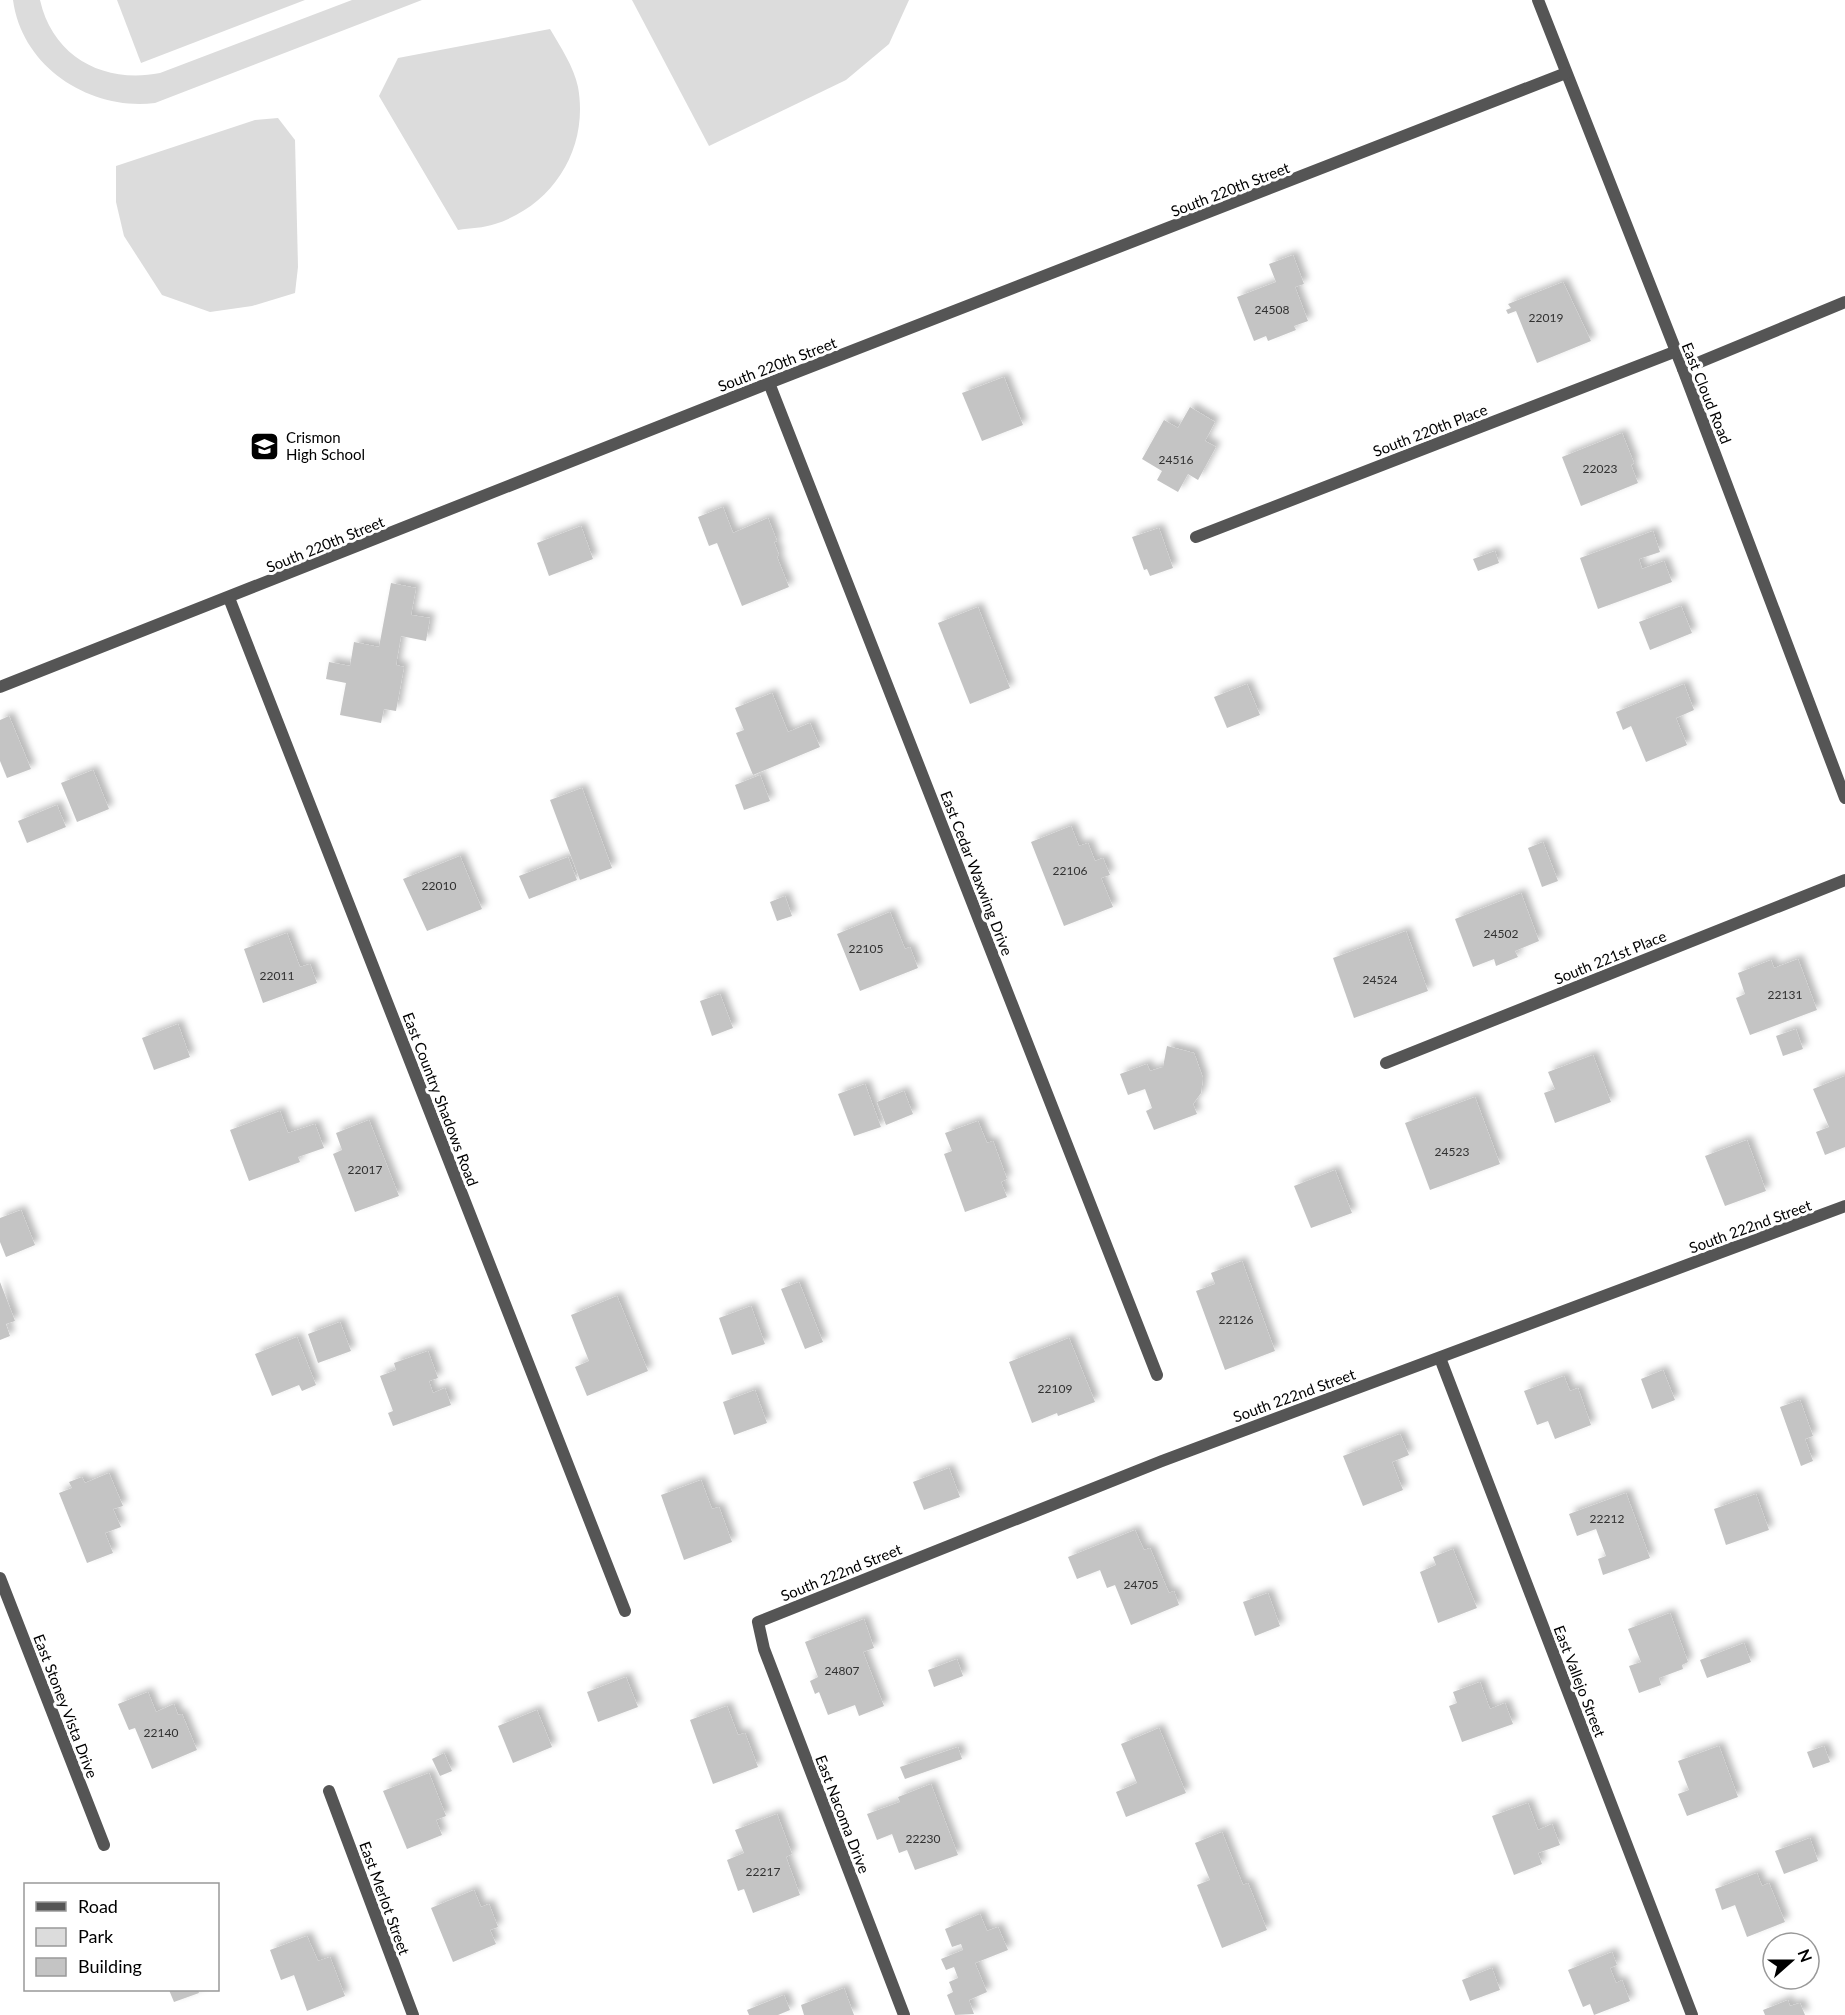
<svg xmlns="http://www.w3.org/2000/svg" width="1845" height="2015" viewBox="0 0 1845 2015" font-family="Lato,sans-serif">
	<style>
		.green { fill: #dcdcdc }
		.building { fill: #c4c4c4; filter: url(#shadow) }
		.lines { fill: none; stroke-linecap: round; stroke-linejoin: round }
		.street { stroke: #555; stroke-width: 12 }
		.labels { text-anchor: middle; dominant-baseline: central; stroke-width: 6; stroke-linejoin: round; paint-order: stroke }
		.number-label { font-size: 12px; fill: #313131 }
		.street-label { font-size: 15px; fill: #000; stroke: #fff }
		.poi-label { font-size: 15px; fill: #000; stroke: #fff; text-anchor: start }
	</style>
	<defs>
		<filter id="shadow"><feDropShadow dx="5" dy="-5" stdDeviation="3" flood-color="#0004"/></filter>
	</defs>
	<rect width="100%" height="100%" fill="#fff"/>
	<g class="green">
		<path d="M13,0H40C53,58 105,84 160,73L352,0H422L155,103C91,111 22,68 13,0Z"/>
		<polygon points="117,0 305,0 141,63"/>
		<polygon points="632,0 909,0 889,44 846,80 709,146"/>
		<path d="M550,29C560,46 574,67 578,87C589,148 554,205 495,224C484,228 470,228 458,230L379,96L398,58Z"/>
		<polygon points="278,118 295,140 298,267 295,293 252,306 210,312 162,295 124,236 116,202 116,166 255,120"/>
	</g>
	<g class="building">
		<polygon points="1293,255 1304,284 1295,287 1308,321 1294,326 1296,330 1268,341 1266,336 1254,341 1237,297 1276,282 1269,264"/>
		<polygon points="1563,282 1591,341 1537,363 1516,311 1508,314 1506,310 1511,308 1508,304"/>
		<polygon points="1004,377 1023,425 982,441 962,393"/>
		<polygon points="1190,407 1215,422 1205,441 1216,447 1198,480 1188,474 1178,492 1157,480 1162,471 1142,459 1164,420 1178,428"/>
		<polygon points="1622,433 1634,463 1631,465 1638,483 1581,506 1562,457"/>
		<polygon points="723,507 733,533 768,518 777,541 774,542 779,555 777,557 789,587 742,606 717,543 709,546 698,517"/>
		<polygon points="581,526 593,559 549,576 537,543"/>
		<polygon points="1159,528 1173,568 1150,576 1147,569 1144,570 1132,537"/>
		<polygon points="1653,531 1660,552 1639,559 1642,569 1664,561 1672,582 1598,609 1580,558"/>
		<polygon points="1495,551 1499,563 1478,571 1473,559"/>
		<polygon points="391,583 416,588 411,615 430,618 426,641 401,636 396,665 404,667 396,711 384,709 381,723 340,715 346,683 326,679 329,662 350,666 354,642 379,647"/>
		<polygon points="1681,606 1692,633 1650,650 1639,622"/>
		<polygon points="978,607 1010,688 970,704 938,623"/>
		<polygon points="1247,684 1260,715 1227,728 1214,697"/>
		<polygon points="1684,684 1694,710 1676,718 1687,745 1646,762 1631,726 1623,730 1616,712"/>
		<polygon points="772,693 788,732 810,723 820,747 753,775 736,733 744,730 735,708"/>
		<polygon points="9,716 31,769 7,778 0,761 0,720"/>
		<polygon points="93,770 109,809 77,822 61,783"/>
		<polygon points="760,775 770,801 744,810 735,785"/>
		<polygon points="582,788 612,868 580,880 550,800"/>
		<polygon points="57,805 66,827 27,843 18,821"/>
		<polygon points="1071,826 1079,846 1088,843 1095,861 1103,858 1110,875 1101,878 1113,907 1064,926 1031,842"/>
		<polygon points="1543,842 1558,881 1542,887 1528,848"/>
		<polygon points="460,856 482,909 427,931 403,879"/>
		<polygon points="568,857 577,880 529,899 519,876"/>
		<polygon points="1521,893 1539,941 1515,951 1518,957 1496,966 1494,959 1473,967 1455,919"/>
		<polygon points="785,896 792,916 777,921 770,902"/>
		<polygon points="890,912 905,949 910,947 918,968 860,991 837,934"/>
		<polygon points="1406,931 1428,991 1354,1018 1333,958"/>
		<polygon points="287,933 300,967 310,964 317,983 263,1003 244,949"/>
		<polygon points="1798,959 1817,1010 1750,1035 1736,998 1745,994 1738,973 1771,960 1774,968"/>
		<polygon points="720,994 733,1028 712,1036 700,1001"/>
		<polygon points="178,1024 190,1057 154,1070 142,1038"/>
		<polygon points="1796,1029 1803,1049 1783,1056 1776,1036"/>
		<polygon points="1167,1046 1194,1053 1203,1078 1201,1093 1193,1104 1197,1114 1154,1130 1146,1111 1152,1108 1145,1089 1128,1095 1120,1074 1147,1064 1150,1071 1163,1067"/>
		<polygon points="1593,1055 1611,1102 1555,1123 1544,1093 1555,1089 1548,1072"/>
		<polygon points="1845,1076 1845,1147 1825,1155 1816,1132 1829,1127 1813,1089"/>
		<polygon points="865,1084 881,1127 854,1136 838,1094"/>
		<polygon points="904,1091 913,1114 886,1125 877,1102"/>
		<polygon points="1475,1097 1500,1164 1430,1190 1405,1123"/>
		<polygon points="280,1111 288,1133 315,1124 324,1148 298,1157 300,1162 249,1181 230,1130"/>
		<polygon points="369,1120 399,1196 355,1212 333,1154 342,1150 336,1133"/>
		<polygon points="978,1121 987,1143 993,1141 1007,1179 1001,1182 1007,1197 965,1212 944,1154 952,1151 945,1133"/>
		<polygon points="1747,1140 1766,1191 1725,1206 1705,1156"/>
		<polygon points="1335,1170 1352,1213 1311,1228 1294,1186"/>
		<polygon points="21,1210 35,1245 6,1257 0,1242 0,1218"/>
		<polygon points="1242,1261 1275,1351 1225,1370 1196,1291 1215,1284 1211,1273"/>
		<polygon points="0,1282 15,1321 6,1324 10,1336 0,1340"/>
		<polygon points="799,1282 823,1342 805,1349 781,1289"/>
		<polygon points="617,1296 648,1371 587,1396 575,1367 589,1361 571,1315"/>
		<polygon points="751,1306 765,1344 732,1355 719,1318"/>
		<polygon points="340,1322 351,1351 318,1363 308,1334"/>
		<polygon points="297,1337 316,1385 302,1391 299,1385 272,1396 255,1354"/>
		<polygon points="1069,1338 1095,1402 1058,1416 1057,1413 1032,1423 1009,1362"/>
		<polygon points="428,1351 438,1378 429,1381 433,1393 445,1388 451,1405 393,1426 388,1413 393,1411 380,1376 396,1370 394,1363"/>
		<polygon points="1663,1370 1675,1400 1652,1409 1641,1379"/>
		<polygon points="1564,1376 1570,1391 1578,1388 1591,1425 1555,1439 1548,1421 1537,1425 1524,1391"/>
		<polygon points="755,1390 767,1423 734,1435 723,1402"/>
		<polygon points="1800,1400 1813,1436 1805,1439 1813,1461 1801,1466 1780,1407"/>
		<polygon points="1400,1434 1409,1455 1392,1462 1403,1490 1363,1506 1343,1456"/>
		<polygon points="949,1468 960,1497 924,1510 913,1482"/>
		<polygon points="109,1473 123,1506 113,1509 121,1527 105,1533 113,1553 87,1563 59,1493 72,1488 69,1482 82,1477 85,1483"/>
		<polygon points="701,1480 712,1509 719,1507 732,1542 684,1560 661,1495"/>
		<polygon points="1626,1493 1650,1558 1603,1575 1598,1559 1606,1556 1596,1529 1577,1536 1569,1514"/>
		<polygon points="1756,1494 1769,1530 1726,1545 1714,1509"/>
		<polygon points="1135,1530 1144,1550 1150,1548 1169,1593 1174,1591 1179,1605 1131,1625 1115,1585 1107,1588 1100,1570 1077,1579 1068,1557"/>
		<polygon points="1453,1549 1477,1608 1438,1623 1420,1572 1436,1565 1433,1557"/>
		<polygon points="1268,1593 1280,1626 1255,1636 1243,1602"/>
		<polygon points="1670,1613 1688,1662 1682,1665 1683,1669 1659,1678 1661,1685 1639,1693 1629,1666 1641,1662 1628,1629"/>
		<polygon points="864,1619 874,1648 863,1652 884,1706 859,1716 855,1705 828,1715 819,1692 815,1694 810,1681 818,1677 805,1642"/>
		<polygon points="1744,1643 1751,1662 1707,1678 1700,1660"/>
		<polygon points="957,1659 963,1676 934,1687 928,1670"/>
		<polygon points="626,1677 638,1707 598,1722 587,1692"/>
		<polygon points="1480,1682 1490,1709 1505,1703 1513,1724 1462,1742 1449,1706 1457,1703 1453,1692"/>
		<polygon points="148,1692 156,1712 174,1704 178,1715 182,1714 197,1750 152,1769 135,1728 129,1730 118,1704"/>
		<polygon points="727,1706 738,1735 745,1733 758,1767 713,1784 690,1720"/>
		<polygon points="537,1710 552,1747 513,1763 498,1726"/>
		<polygon points="1159,1728 1186,1793 1126,1817 1116,1792 1137,1783 1121,1744"/>
		<polygon points="1719,1746 1738,1797 1687,1816 1678,1794 1689,1790 1678,1761"/>
		<polygon points="1824,1746 1830,1762 1813,1768 1807,1752"/>
		<polygon points="958,1747 962,1759 905,1779 900,1767"/>
		<polygon points="444,1753 452,1771 440,1776 432,1759"/>
		<polygon points="429,1773 446,1816 436,1820 442,1835 407,1849 383,1791"/>
		<polygon points="931,1784 958,1855 915,1870 907,1850 899,1853 892,1834 877,1840 867,1814 900,1802 898,1797"/>
		<polygon points="1528,1803 1538,1830 1552,1824 1560,1845 1538,1853 1542,1864 1514,1875 1492,1816"/>
		<polygon points="777,1814 792,1854 786,1857 800,1895 753,1913 744,1889 738,1891 727,1860 744,1853 735,1830"/>
		<polygon points="1222,1832 1243,1885 1248,1883 1267,1930 1222,1948 1197,1885 1210,1880 1195,1843"/>
		<polygon points="1810,1838 1818,1861 1784,1874 1775,1851"/>
		<polygon points="1757,1873 1762,1886 1769,1883 1785,1922 1747,1937 1735,1905 1722,1910 1715,1889"/>
		<polygon points="474,1890 481,1907 489,1904 498,1927 490,1930 496,1944 453,1962 431,1908"/>
		<polygon points="980,1914 987,1931 998,1927 1008,1950 975,1963 987,1992 969,2000 974,2014 955,2015 947,1995 953,1992 949,1982 958,1978 954,1967 946,1970 941,1959 963,1950 961,1944 952,1947 945,1929"/>
		<polygon points="307,1936 318,1961 330,1957 345,1996 307,2011 294,1975 281,1980 270,1950"/>
		<polygon points="1612,1952 1617,1965 1610,1968 1616,1983 1622,1980 1630,2001 1594,2015 1590,2004 1583,2007 1568,1970"/>
		<polygon points="1492,1968 1500,1990 1470,2001 1462,1980"/>
		<polygon points="844,1988 854,2015 804,2015 801,2005"/>
		<polygon points="169,1990 198,1990 199,1993 174,2002"/>
		<polygon points="784,1995 790,2010 778,2015 749,2015 747,2010"/>
		<polygon points="1788,2000 1790,2006 1800,2003 1805,2015 1765,2015 1763,2010"/>
	</g>
	<g class="lines">
		<g class="street">
			<polyline points="1538,0 1683,369 1845,798"/>
			<polyline points="1683,369 1845,302"/>
			<polyline points="769,383 1157,1375"/>
			<polyline points="1196,537 1674,352"/>
			<polyline points="229,598 625,1611"/>
			<polyline points="0,687 769,383 1566,73"/>
			<polyline points="1386,1063 1845,880"/>
			<polyline points="1440,1358 1692,2015"/>
			<polyline points="0,1578 104,1845"/>
			<polyline points="329,1791 413,2015"/>
			<polyline points="904,2015 764,1649 758,1622 1162,1461 1845,1206"/>
		</g>
	</g>
	<defs>
		<symbol id="school-square" viewBox="-11 -11 22 22"><rect x="-9" y="-9" width="18" height="18" rx="4" fill="#000" stroke="#fff"/><path d="M0-5L7-2L0 1L-7-2ZM-4 1L0 2.5L4 1V4Q0 6-4 4Z" fill="#fff"/></symbol>
	</defs>
	<g fill-rule="evenodd">
		<use href="#school-square" x="248" y="430" width="33" height="33"/>
	</g>
	<g class="labels">
		<g class="number-label">
			<text x="1272" y="309">24508</text>
			<text x="1546" y="317">22019</text>
			<text x="1176" y="459">24516</text>
			<text x="1600" y="468">22023</text>
			<text x="1070" y="870">22106</text>
			<text x="439" y="885">22010</text>
			<text x="1501" y="933">24502</text>
			<text x="866" y="948">22105</text>
			<text x="277" y="975">22011</text>
			<text x="1380" y="979">24524</text>
			<text x="1785" y="994">22131</text>
			<text x="1452" y="1151">24523</text>
			<text x="365" y="1169">22017</text>
			<text x="1236" y="1319">22126</text>
			<text x="1055" y="1388">22109</text>
			<text x="1607" y="1518">22212</text>
			<text x="1141" y="1584">24705</text>
			<text x="842" y="1670">24807</text>
			<text x="161" y="1732">22140</text>
			<text x="923" y="1838">22230</text>
			<text x="763" y="1871">22217</text>
		</g>
		<g class="street-label">
			<text transform="translate(1230 189) rotate(-21)">South 220th Street</text>
			<text transform="translate(777 364) rotate(-21)">South 220th Street</text>
			<text transform="translate(1707 393) rotate(68)">East Cloud Road</text>
			<text transform="translate(1430 430) rotate(-21)">South 220th Place</text>
			<text transform="translate(325 544) rotate(-22)">South 220th Street</text>
			<text transform="translate(977 873) rotate(69)">East Cedar Waxwing Drive</text>
			<text transform="translate(1610 957) rotate(-22)">South 221st Place</text>
			<text transform="translate(441 1099) rotate(69)">East Country Shadows Road</text>
			<text transform="translate(1750 1226) rotate(-20)">South 222nd Street</text>
			<text transform="translate(1294 1395) rotate(-20)">South 222nd Street</text>
			<text transform="translate(841 1572) rotate(-22)">South 222nd Street</text>
			<text transform="translate(1580 1681) rotate(69)">East Vallejo Street</text>
			<text transform="translate(66 1706) rotate(69)">East Stoney Vista Drive</text>
			<text transform="translate(843 1814) rotate(69)">East Nacoma Drive</text>
			<text transform="translate(385 1898) rotate(70)">East Merlot Street</text>
		</g>
		<g class="poi-label">
			<text x="286" y="437">Crismon<tspan x="286" dy="17">High School</tspan></text>
		</g>
	</g>
	<rect x="24" y="1883" width="195" height="108" fill="#ffffff" stroke="#999999" stroke-width="1.5"/>
	<rect x="36" y="1902" width="30" height="9" fill="#555555" stroke="#999999" stroke-width="1.5"/>
	<text x="78" y="1913" font-size="18" fill="#000000">Road</text>
	<rect x="36" y="1928" width="30" height="18" fill="#dcdcdc" stroke="#999999" stroke-width="1.5"/>
	<text x="78" y="1943" font-size="18" fill="#000000">Park</text>
	<rect x="36" y="1958" width="30" height="18" fill="#c4c4c4" stroke="#999999" stroke-width="1.5"/>
	<text x="78" y="1973" font-size="18" fill="#000000">Building</text>
	<g transform="translate(1791 1961) rotate(69)"><circle r="28" fill="#ffffff" stroke="#999999" stroke-width="1.5"/>
	<path d="M0-4.5L10 22L0 15L-10 22Z" fill="#000000"/>
	<text y="-9" font-size="16" font-weight="bold" text-anchor="middle" fill="#000000">N</text>
	</g>
</svg>
